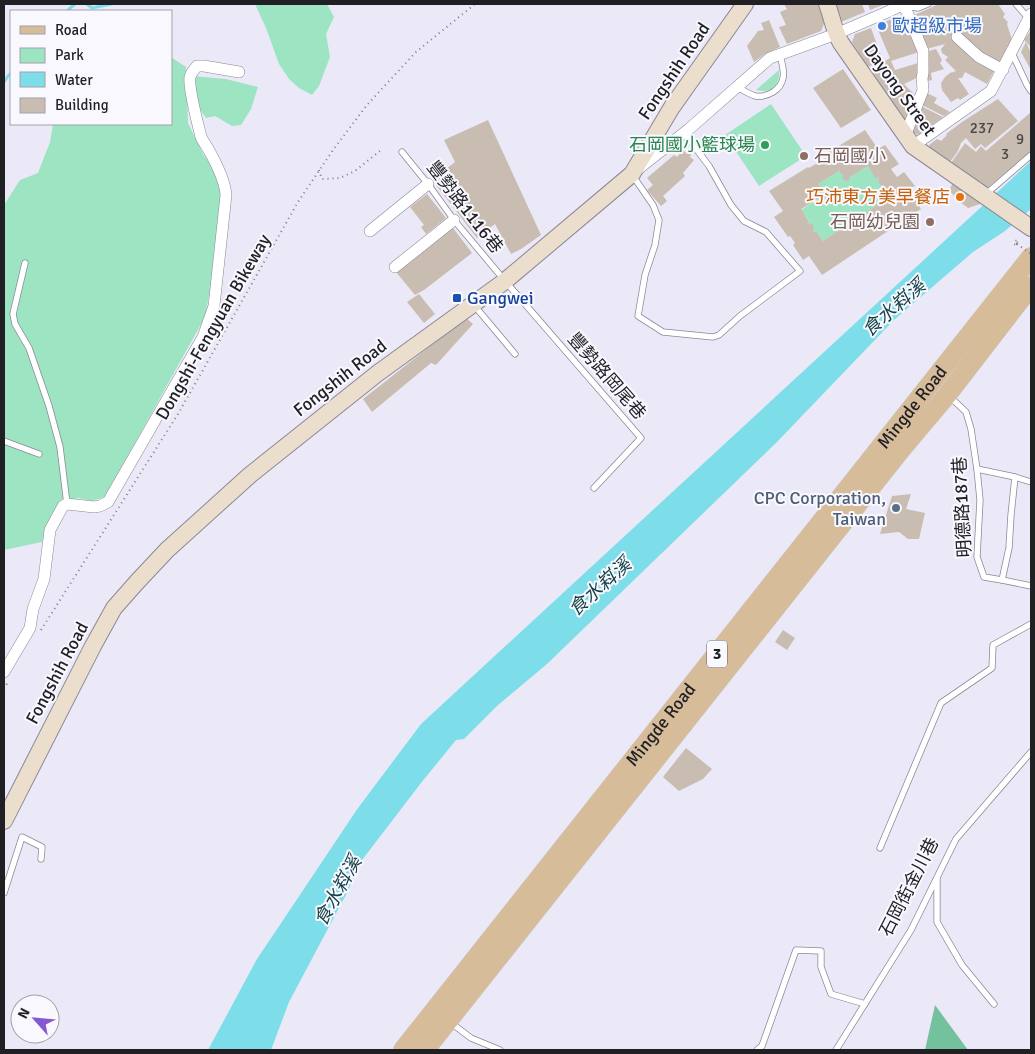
<svg xmlns="http://www.w3.org/2000/svg" width="1035" height="1054" viewBox="0 0 1035 1054" font-family="Signika,'Noto Sans TC',sans-serif">
	<style>
		.green { fill: #9de4c3 }
		.forest { fill: #74c19e }
		.water { fill: #7ddeea }
		.lines { fill: none; stroke-linecap: round; stroke-linejoin: round }
		.stream { stroke: #7ddeea; stroke-width: 3 }
		.building { fill: #c9bdb2; fill-rule: evenodd }
		.lane-casing { stroke: #8a8896; stroke-width: 7 }
		.street-casing { stroke: #8a8896; stroke-width: 12 }
		.secondary-casing { stroke: #8a8896; stroke-width: 18 }
		.primary-casing { stroke: #cececf; stroke-width: 20 }
		.path { stroke: #817f89; stroke-width: 2; stroke-dasharray: 1 4; stroke-linecap: butt }
		.lane { stroke: #fff; stroke-width: 5.5 }
		.street { stroke: #fff; stroke-width: 11 }
		.secondary { stroke: #ebdecc; stroke-width: 16 }
		.primary { stroke: #d7bc9a; stroke-width: 19 }
		.path-bridge { stroke: #817f89; stroke-width: 2; stroke-dasharray: 1 4; stroke-linecap: butt }
		.shop-dot { fill: #3f7fe0; stroke: #f8f8fe; stroke-width: 2 }
		.leisure-dot { fill: #2e9e5b; stroke: #f8f8fe; stroke-width: 2 }
		.education-dot { fill: #8d6e63; stroke: #f8f8fe; stroke-width: 2 }
		.food-dot { fill: #e8710a; stroke: #f8f8fe; stroke-width: 2 }
		.transit-dot { fill: #1a4fb4; stroke: #f8f8fe; stroke-width: 2 }
		.service-dot { fill: #5c6f8a; stroke: #f8f8fe; stroke-width: 2 }
		.labels { text-anchor: middle; dominant-baseline: central; stroke-width: 4; stroke-linejoin: round; paint-order: stroke }
		.number-label { font-size: 15px; fill: #4a4648 }
		.shield { fill: #f8f8fe; stroke: #616065; stroke-width: 1 }
		.shield-label { font-size: 16px; font-weight: bold; fill: #201f24 }
		.shop-label { font-size: 18px; fill: #366cbe; stroke: #f8f8fe; text-anchor: start }
		.street-label { font-size: 18px; fill: #201f24; stroke: #f8f8fe }
		.leisure-label { font-size: 18px; fill: #27864d; stroke: #f8f8fe; text-anchor: end }
		.education-label { font-size: 18px; fill: #785e54; stroke: #f8f8fe; text-anchor: start }
		.food-label { font-size: 18px; fill: #c56008; stroke: #f8f8fe; text-anchor: end }
		.transit-label { font-size: 18px; fill: #164399; stroke: #f8f8fe; text-anchor: start }
		.service-label { font-size: 18px; fill: #4e5e75; stroke: #f8f8fe; text-anchor: end }
		.water-label { font-size: 19px; font-style: italic; fill: #113f44; stroke: #f8f8fe }
	</style>
	<rect width="100%" height="100%" fill="#ebe9f8"/>
	<g class="green">
		<polygon points="255,4 327,4 334,17 326,34 330,57 319,86 312,95 299,88 289,79 279,64 266,28"/>
		<polygon points="171,57 186,67 188,123 203,154 215,170 223,200 216,258 205,317 105,497 92,501 78,498 62,503 50,520 42,542 4,550 4,205 20,180 38,173 50,142 53,124 171,124"/>
		<path d="M779,70C780,86 772,94 756,90Z"/>
		<polygon points="193,76 226,79 258,87 251,109 241,125 232,126 215,116 206,118 192,99"/>
		<polygon points="771,104 806,156 759,186 725,135"/>
		<path d="M868,166L876,178L879,176L878,181L880,185L885,186L882,188L889,197L823,241L816,231L813,233C814,227 813,224 807,223L809,221L801,210L821,197L824,196L825,192L818,184L839,171L843,176V180L846,181L850,177Z"/>
	</g>
	<polygon class="forest" points="935,1005 968,1050 925,1050"/>
	<polygon class="water" points="1031,161 1031,209 1005,231 973,252 894,320 777,442 547,664 497,706 464,739 456,740 421,783 359,864 348,891 289,1002 271,1050 208,1050 257,959 358,808 421,724"/>
	<g class="lines">
		<g class="stream">
			<polyline points="87,4 92,8 111,4"/>
			<polyline points="67,11 75,4"/>
			<polyline points="4,82 8,76 11,73"/>
		</g>
	</g>
	<g class="building">
		<polygon points="784,4 822,4 827,17 821,31 787,44 779,27 786,25 780,12 787,9"/>
		<polygon points="835,4 862,4 865,12 841,22"/>
		<polygon points="868,4 885,4 870,10"/>
		<polygon points="939,4 998,4 1005,14 1003,17 1008,22 1007,24 1012,40 999,64 982,54 958,32 951,39 970,56 995,69 987,84 965,72 962,78 958,78 969,94 960,100 958,98 951,102 942,90 941,83 945,77 950,73 956,71 945,60 948,57 942,53 941,49 945,44 923,50 910,17"/>
		<polygon points="907,15 922,51 891,61 895,70 918,63 921,76 904,84 918,98 907,124 871,70 890,58 876,25 892,19"/>
		<polygon points="769,20 780,47 765,54 754,62 747,46 758,31 764,30 761,23"/>
		<polygon points="871,28 881,56 875,58 877,63 868,67 852,42 855,34"/>
		<polygon points="1031,30 1031,47 1024,40"/>
		<polygon points="1026,42 1031,53 1031,70 1021,52"/>
		<polygon points="936,49 942,60 940,63 944,69 931,73 932,80 924,82 925,52"/>
		<polygon points="843,69 871,110 841,128 813,88"/>
		<polygon points="925,92 937,98 934,103 950,112 944,116 920,104"/>
		<polygon points="998,99 1018,121 985,148 981,144 975,149 966,138 961,143 958,151 950,162 932,151 929,145 937,139 941,141 947,135 946,134 962,122"/>
		<polygon points="919,105 943,117 918,135 910,129"/>
		<polygon points="1031,112 1031,151 987,188 951,163 965,143 976,152 981,146 986,151"/>
		<polygon points="488,120 541,235 521,249 511,254 495,224 477,238 436,185 441,182 436,177 455,162 444,140"/>
		<path d="M865,130L878,149L885,145L899,164L891,169L897,177L904,172L915,186L908,190L921,209L822,275L809,256L803,260L793,245L795,243L790,236L788,237L774,217L783,211L769,191L808,167L809,168L829,156L827,153ZM868,166L876,179L879,176L878,181L880,185L885,186L882,188L889,197L823,241L816,231L813,233L814,228L812,224L807,223L809,222L801,209L821,197L824,196L825,192L818,184L839,171L843,176V180L846,181H848L850,177Z"/>
		<polygon points="683,150 687,154 689,153 691,155 690,157 694,160 683,173 685,176 663,196 667,201 661,206 647,190 653,185 647,178 674,155 677,157"/>
		<polygon points="954,181 986,202 968,208 960,202 949,190"/>
		<polygon points="427,194 446,218 426,234 421,227 424,225 410,207"/>
		<polygon points="453,228 472,253 424,290 415,295 396,272"/>
		<polygon points="419,294 435,314 424,323 407,302"/>
		<polygon points="466,318 473,324 436,365 431,363 372,412 363,399"/>
		<polygon points="911,494 906,509 925,513 919,539 908,539 899,532 880,534 892,496"/>
		<polygon points="783,630 795,638 787,650 775,642"/>
		<polygon points="686,748 712,769 703,779 679,791 663,777"/>
	</g>
	<g class="lines">
		<defs>
			<g id="lane">
				<polyline points="1016,4 1029,19"/>
				<polyline points="904,6 918,8 928,4"/>
				<polyline points="1012,53 1027,85 1031,91"/>
				<path d="M737,87C743,90 749,94 755,96C767,98 781,90 783,78C785,71 781,61 780,54"/>
				<polyline points="402,152 428,184 454,220 505,281 641,438 594,488"/>
				<polyline points="633,176 653,205 659,220 655,245 645,275 638,316 663,332 713,337 719,335 740,316 800,271 766,232 744,221 731,205 709,166 684,133"/>
				<polyline points="986,194 1031,155"/>
				<polyline points="25,263 13,314 15,324 29,348 49,406 60,447 67,504"/>
				<polyline points="473,304 515,354"/>
				<polyline points="949,396 966,412 971,429 977,469 980,500 977,557 984,577 1002,580 1031,586"/>
				<polyline points="4,441 39,454"/>
				<polyline points="977,469 1015,477 1031,482"/>
				<polyline points="1002,580 1009,548 1011,515 1015,477"/>
				<polyline points="880,848 941,703 992,668 993,645 1031,624"/>
				<polyline points="937,879 937,922 962,965 994,1004"/>
				<polyline points="4,893 22,837 42,847 41,859"/>
				<polyline points="450,1022 471,1038 500,1050"/>
				<polyline points="757,1050 762,1046 796,950 821,951 821,967 831,994 865,1004"/>
				<polyline points="836,1050 911,930 956,839 1031,752"/>
			</g>
			<g id="street">
				<polyline points="903,5 907,12 923,51 923,73 922,78 923,90 905,136"/>
				<polyline points="957,37 979,57 1003,70"/>
				<polyline points="913,146 991,91 1031,14"/>
				<polyline points="638,169 689,129 770,58 836,34 885,13 904,4"/>
				<polyline points="370,231 428,184"/>
				<polyline points="395,267 454,220"/>
				<path d="M4,672L30,628L33,609L44,579L50,530L63,506L67,504L94,507L100,506L108,502L203,337L214,306L226,195C225,181 218,167 211,154C208,148 204,143 201,137C198,124 188,88 190,77C191,73 194,70 197,66H204L239,72"/>
			</g>
			<g id="secondary">
				<path d="M827,4C832,17 834,31 841,43L913,146L1031,228"/>
				<polyline points="4,821 93,646 114,608 137,582 167,550 250,475 378,373 505,281 632,174 672,107 745,4"/>
			</g>
			<g id="primary">
				<path id="s1" d="M403,1050L1031,257"/>
				<polyline points="425,1050 899,452 947,395 1031,286"/>
			</g>
		</defs>
		<use href="#lane" class="lane-casing"/>
		<use href="#street" class="street-casing"/>
		<use href="#secondary" class="secondary-casing"/>
		<use href="#primary" class="primary-casing"/>
		<g class="path">
			<polyline points="319,170 322,179 340,178 355,171 381,150"/>
			<polyline points="1017,244 1015,244 1017,242 1018,243 1016,245 1014,244 1015,241 1018,240"/>
			<polyline points="41,630 178,414 298,202 333,150 367,105 416,52 475,4"/>
			<polyline points="4,689 8,682"/>
		</g>
		<use href="#lane" class="lane"/>
		<use href="#street" class="street"/>
		<use href="#secondary" class="secondary"/>
		<use href="#primary" class="primary"/>
		<polyline class="path-bridge" points="1017,244 1031,254"/>
	</g>
	<circle class="shop-dot" cx="882" cy="26" r="5"/>
	<circle class="leisure-dot" cx="765" cy="145" r="5"/>
	<g class="education-dot">
		<circle cx="804" cy="156" r="5"/>
		<circle cx="930" cy="222" r="5"/>
	</g>
	<circle class="food-dot" cx="960" cy="197" r="5"/>
	<rect class="transit-dot" x="452" y="293" width="10" height="10" rx="2.5"/>
	<circle class="service-dot" cx="896" cy="508" r="5"/>
	<g class="labels">
		<g class="number-label">
			<text x="982" y="128">237</text>
			<text x="1020" y="139">9</text>
			<text x="1005" y="154">3</text>
		</g>
		<rect class="shield" x="707" y="640.5" width="20" height="27" rx="4"/>
		<g class="shield-label">
			<text x="717" y="654">3</text>
		</g>
		<g class="shop-label">
			<text x="892" y="26">歐超級市場</text>
		</g>
		<g class="street-label">
			<text transform="translate(674 71) rotate(-56)">Fongshih Road</text>
			<text transform="translate(900 90) rotate(54)">Dayong Street</text>
			<text transform="translate(465 207) rotate(52)">豐勢路1116巷</text>
			<text transform="translate(213 327) rotate(-60)">Dongshi-Fengyuan Bikeway</text>
			<text transform="translate(607 376) rotate(49)">豐勢路岡尾巷</text>
			<text transform="translate(340 378) rotate(-38)">Fongshih Road</text>
			<text stroke="none"><textPath href="#s1" startOffset="820">Mingde Road</textPath></text>
			<text transform="translate(962 507) rotate(-93)">明德路187巷</text>
			<text transform="translate(57 673) rotate(-62)">Fongshih Road</text>
			<text stroke="none"><textPath href="#s1" startOffset="415">Mingde Road</textPath></text>
			<text transform="translate(909 887) rotate(-63)">石岡街金川巷</text>
		</g>
		<g class="leisure-label">
			<text x="755" y="145">石岡國小籃球場</text>
		</g>
		<g class="education-label">
			<text x="814" y="156">石岡國小</text>
			<text x="920" y="222" text-anchor="end">石岡幼兒園</text>
		</g>
		<g class="food-label">
			<text x="950" y="197">巧沛東方美早餐店</text>
		</g>
		<g class="transit-label">
			<text x="467" y="298">Gangwei</text>
		</g>
		<g class="service-label">
			<text x="886" y="498">CPC Corporation,<tspan x="886" dy="21">Taiwan</tspan></text>
		</g>
		<g class="water-label">
			<text transform="translate(894 308) rotate(-41)">食水嵙溪</text>
			<text transform="translate(600 587) rotate(-42)">食水嵙溪</text>
			<text transform="translate(338 891) rotate(-61)">食水嵙溪</text>
		</g>
	</g>
	<rect width="1035" height="1054" fill="none" stroke="#201f24" stroke-width="10"/>
	<rect x="10" y="10" width="162" height="115" fill="#f8f8fe" stroke="#a2a1a7"/>
	<rect x="20" y="26" width="25" height="8" fill="#d7bc9a" stroke="#a2a1a7"/>
	<text x="55" y="35" font-size="15" fill="#201f24">Road</text>
	<rect x="20" y="48" width="25" height="15" fill="#9de4c3" stroke="#a2a1a7"/>
	<text x="55" y="60" font-size="15" fill="#201f24">Park</text>
	<rect x="20" y="72" width="25" height="15" fill="#7ddeea" stroke="#a2a1a7"/>
	<text x="55" y="85" font-size="15" fill="#201f24">Water</text>
	<rect x="20" y="98" width="25" height="15" fill="#c9bdb2" stroke="#a2a1a7"/>
	<text x="55" y="110" font-size="15" fill="#201f24">Building</text>
	<g transform="translate(35 1019) rotate(297)"><circle r="24" fill="#f8f8fe" stroke="#a2a1a7"/>
	<path d="M0-4L9 19L0 12L-9 19Z" fill="#8458d1"/>
	<text y="-8" font-size="14" font-weight="bold" text-anchor="middle" fill="#201f24">N</text>
	</g>
</svg>
